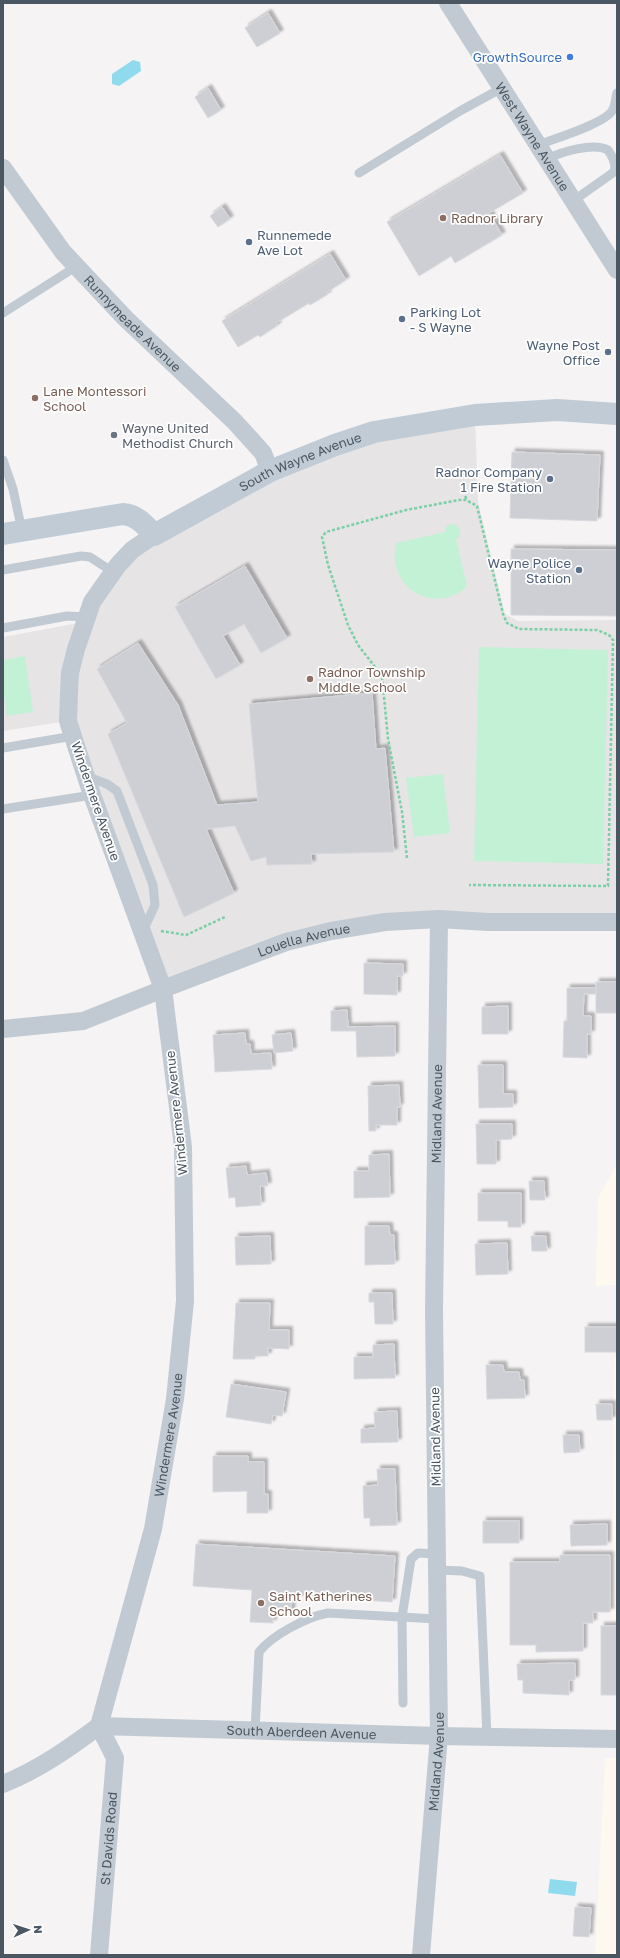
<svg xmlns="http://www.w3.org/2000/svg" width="620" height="1958" viewBox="0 0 620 1958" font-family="'Golos Text',sans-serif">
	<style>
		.commercial { fill: #fdf9ef }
		.education { fill: #e6e4e5 }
		.green { fill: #c3f1d5 }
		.water { fill: #90daee }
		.building { fill: #cdcfd5; stroke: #d7d9de; filter: url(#shadow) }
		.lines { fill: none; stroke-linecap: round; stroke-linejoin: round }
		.path { stroke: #7ad0a6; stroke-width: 2.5; stroke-dasharray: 3 2; stroke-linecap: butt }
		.service { stroke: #c1cad2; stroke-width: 9 }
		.minor { stroke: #c1cad2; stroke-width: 18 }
		.secondary { stroke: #c1cbd6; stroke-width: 22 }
		.shop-dot { fill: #3f7fe0; stroke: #fff; stroke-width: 1.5 }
		.education-dot { fill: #8d6e63; stroke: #fff; stroke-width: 1.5 }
		.service-dot { fill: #5c6f8a; stroke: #fff; stroke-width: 1.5 }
		.worship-dot { fill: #6b7280; stroke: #fff; stroke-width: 1.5 }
		.labels { text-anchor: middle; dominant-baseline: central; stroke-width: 3.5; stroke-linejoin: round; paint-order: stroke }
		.shop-label { font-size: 13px; fill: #366cbe; stroke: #fff; text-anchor: end }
		.street-label { font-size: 13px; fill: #4a5661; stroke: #fff }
		.education-label { font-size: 13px; fill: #785e54; stroke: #fff; text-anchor: start }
		.service-label { font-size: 13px; fill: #4e5e75; stroke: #fff; text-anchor: end }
		.worship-label { font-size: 13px; fill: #5b616d; stroke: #fff; text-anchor: start }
	</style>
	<defs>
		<filter id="shadow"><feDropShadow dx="3.5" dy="-3.5" stdDeviation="1" flood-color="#0004"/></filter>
	</defs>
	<rect width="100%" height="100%" fill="#f5f3f3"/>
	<g class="commercial">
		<polygon points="617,1165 617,1285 596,1286 598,1197"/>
		<polygon points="614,1358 617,1358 617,1620 612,1620"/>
		<polygon points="605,1758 617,1758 617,1955 595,1955"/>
	</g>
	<polygon class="education" points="475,415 478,502 505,614 518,621 617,620 617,922 331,931 163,989 68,721 3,731 3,637 84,622 118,565 270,471"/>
	<g class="green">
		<path d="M450,524H454L460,529V536L456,539L467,586C434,617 386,587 396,543L445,532L446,527Z"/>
		<polygon points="479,647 608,650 603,864 474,861"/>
		<polygon points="25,656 33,712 7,716 3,689 3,660"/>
		<polygon points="443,774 450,833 414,837 406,778"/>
	</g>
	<g class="water">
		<polygon points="133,60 140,62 141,71 119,86 112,84 112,74"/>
		<polygon points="550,1879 577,1882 575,1896 548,1893"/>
	</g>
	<g class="building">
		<polygon points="268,13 280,33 257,47 245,28"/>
		<polygon points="208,88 221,110 208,118 195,97"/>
		<polygon points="500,155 523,193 489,213 502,235 455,263 451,256 419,276 387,222"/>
		<polygon points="222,207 230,219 218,227 210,216"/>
		<polygon points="330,254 346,280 327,292 328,294 310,305 309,303 276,323 278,325 260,337 258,335 238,347 222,321"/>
		<polygon points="512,452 600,455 597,521 510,518"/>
		<polygon points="511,549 617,550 617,616 511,615"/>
		<polygon points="245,566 287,638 261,653 244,624 223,636 240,665 216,679 175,607"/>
		<polygon points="138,643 178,705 217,805 258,802 249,704 372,693 376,749 385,748 394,852 311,854 312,864 267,865 266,857 251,861 235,826 206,829 234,893 184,917 108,734 127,723 97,669"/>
		<polygon points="364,963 403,964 403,976 397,976 397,995 364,994"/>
		<rect x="596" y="982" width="21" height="31"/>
		<polygon points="567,988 596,988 596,994 584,994 583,1016 591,1016 591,1034 587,1034 587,1058 563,1057 564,1021 567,1021"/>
		<polygon points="508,1006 508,1034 482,1034 482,1007"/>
		<polygon points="347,1010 348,1027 395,1026 395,1056 357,1057 356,1031 331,1031 331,1011"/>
		<polygon points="245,1033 246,1044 250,1044 251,1054 271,1053 272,1069 215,1072 213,1035"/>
		<polygon points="291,1033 293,1051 274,1053 272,1035"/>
		<polygon points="478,1065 503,1065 503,1094 513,1094 513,1107 479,1108"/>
		<polygon points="399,1085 400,1107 397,1107 397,1125 376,1125 376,1131 369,1131 368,1086"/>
		<polygon points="476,1124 512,1124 512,1139 496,1140 496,1164 477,1164"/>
		<polygon points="389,1154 390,1197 354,1198 354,1171 369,1171 369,1155"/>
		<polygon points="246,1166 247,1175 266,1173 268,1186 260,1186 261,1205 236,1207 235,1197 229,1198 226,1168"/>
		<polygon points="529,1181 544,1181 545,1200 530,1200"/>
		<polygon points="478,1193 521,1193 521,1227 508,1227 508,1221 478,1221"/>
		<polygon points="365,1226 389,1226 390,1235 394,1235 395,1264 365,1265"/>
		<polygon points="270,1236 271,1264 236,1265 235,1237"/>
		<polygon points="531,1236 546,1236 547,1251 532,1251"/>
		<polygon points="507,1243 508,1274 476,1275 475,1244"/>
		<polygon points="369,1293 392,1293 393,1324 375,1324 374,1302 369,1302"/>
		<polygon points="236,1303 270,1303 269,1330 289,1330 289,1349 268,1348 268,1356 255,1356 255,1359 233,1359"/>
		<rect x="585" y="1327" width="32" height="25"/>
		<polygon points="394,1344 395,1378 354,1379 354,1357 373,1357 373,1345"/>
		<polygon points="486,1365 503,1365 504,1372 519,1372 520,1380 524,1380 525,1398 487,1399"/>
		<polygon points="231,1384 286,1392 282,1416 273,1415 271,1424 226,1417"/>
		<polygon points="596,1404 612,1404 612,1420 597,1420"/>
		<polygon points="397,1411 398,1442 361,1443 361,1429 375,1428 374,1412"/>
		<polygon points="563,1435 579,1435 580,1452 564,1453"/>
		<polygon points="213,1456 248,1456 248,1462 264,1462 264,1494 268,1494 268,1513 247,1513 247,1491 213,1492"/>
		<polygon points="377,1469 395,1469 397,1525 370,1526 370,1518 364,1518 363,1486 378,1485"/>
		<rect x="483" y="1521" width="36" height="22"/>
		<polygon points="607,1524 607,1545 571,1546 570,1525"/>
		<polygon points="196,1544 395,1556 392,1602 292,1595 291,1615 273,1614 273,1623 250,1622 252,1590 193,1586"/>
		<polygon points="560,1555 610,1555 610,1612 593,1612 593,1623 583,1623 583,1651 536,1652 536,1645 510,1645 510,1562 560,1562"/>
		<rect x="601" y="1626" width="16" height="69"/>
		<polygon points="575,1663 575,1680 569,1680 569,1695 523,1693 523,1680 518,1680 517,1664"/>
		<polygon points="575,1907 591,1908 589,1937 573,1936"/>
	</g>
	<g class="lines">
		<g class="path">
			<polyline points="465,491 466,500"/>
			<polyline points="407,858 402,812 388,739 382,676 358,645 348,625 328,565 322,537 326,532 406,510 459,500 466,500 477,506 503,614 507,623 519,629 597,630 609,635 613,640 608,886 469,885"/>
			<polyline points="161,931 186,935 225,917"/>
		</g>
		<g class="service">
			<path d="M538,145C553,139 604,124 612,111C616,105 615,99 617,93"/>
			<path d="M547,159C561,152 593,142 608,150C612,156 617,164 614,172L573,201"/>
			<polyline points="359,173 460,111 502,88"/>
			<polyline points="3,313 77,266"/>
			<polyline points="3,460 13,489 22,531"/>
			<polyline points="3,570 81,556 90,557 113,572"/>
			<polyline points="3,628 67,616 86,617"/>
			<polyline points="3,748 73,736"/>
			<polyline points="86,776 107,784 117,791 153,885 155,905 143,931"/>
			<polyline points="3,809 92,795"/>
			<polyline points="437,1570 462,1571 480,1576 487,1737"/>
			<polyline points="403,1703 402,1617 411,1559 418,1553 436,1554"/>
			<path d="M255,1731L259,1652C272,1635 307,1617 328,1613L437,1619"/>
		</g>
		<g class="minor">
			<path id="s1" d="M448,3L617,270"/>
			<path id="s2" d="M3,168L63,252L125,318L235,422L263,453L270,471"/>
			<path id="s3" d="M3,1029L83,1021L163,989L286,942L331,931L385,922L439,919L488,922H617"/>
			<path id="s4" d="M3,1784C38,1770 68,1749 99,1726L439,1736L617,1739"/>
			<path id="s5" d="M99,1955L115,1758L99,1726L153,1529L175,1399L185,1301L183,1147L163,989L91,792L68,721L69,694L70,673L76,649L92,602L118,565L132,550L154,535"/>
			<path id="s6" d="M421,1955L439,1736L434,1311L439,919"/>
		</g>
		<path class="secondary" id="s7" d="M3,534L123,514C137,515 145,525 154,535L270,471L335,445L374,432L475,415L557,410L617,414"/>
	</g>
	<circle class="shop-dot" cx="570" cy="57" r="4"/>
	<g class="education-dot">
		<circle cx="443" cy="218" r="4"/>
		<circle cx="35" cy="398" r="4"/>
		<circle cx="310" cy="679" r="4"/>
		<circle cx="261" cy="1603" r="4"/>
	</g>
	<g class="service-dot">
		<circle cx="249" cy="242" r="4"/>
		<circle cx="402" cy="319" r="4"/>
		<circle cx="608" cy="352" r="4"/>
		<circle cx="550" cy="479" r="4"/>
		<circle cx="579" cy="570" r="4"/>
	</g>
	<circle class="worship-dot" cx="114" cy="435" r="4"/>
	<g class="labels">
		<g class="shop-label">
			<text x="562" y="57">GrowthSource</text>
		</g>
		<g class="street-label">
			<text stroke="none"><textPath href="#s1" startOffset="158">West Wayne Avenue</textPath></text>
			<text stroke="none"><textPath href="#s2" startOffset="203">Runnymeade Avenue</textPath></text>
			<text stroke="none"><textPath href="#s7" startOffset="324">South Wayne Avenue</textPath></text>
			<text transform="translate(96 801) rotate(71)">Windermere Avenue</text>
			<text stroke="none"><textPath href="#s3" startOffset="316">Louella Avenue</textPath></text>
			<text transform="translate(176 1113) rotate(-96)">Windermere Avenue</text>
			<text stroke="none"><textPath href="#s6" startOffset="842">Midland Avenue</textPath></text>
			<text stroke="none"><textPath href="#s5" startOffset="533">Windermere Avenue</textPath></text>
			<text transform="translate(435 1437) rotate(-91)">Midland Avenue</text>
			<text stroke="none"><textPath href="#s4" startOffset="315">South Aberdeen Avenue</textPath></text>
			<text stroke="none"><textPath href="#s6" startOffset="194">Midland Avenue</textPath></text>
			<text stroke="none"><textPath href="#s5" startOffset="117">St Davids Road</textPath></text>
		</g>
		<g class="education-label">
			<text x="451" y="218">Radnor Library</text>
			<text x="43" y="391">Lane Montessori<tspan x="43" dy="15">School</tspan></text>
			<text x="318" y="672">Radnor Township<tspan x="318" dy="15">Middle School</tspan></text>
			<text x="269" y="1596">Saint Katherines<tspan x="269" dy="15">School</tspan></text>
		</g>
		<g class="service-label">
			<text x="257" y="235" text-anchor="start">Runnemede<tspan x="257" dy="15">Ave Lot</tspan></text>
			<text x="410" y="312" text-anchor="start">Parking Lot<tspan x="410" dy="15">- S Wayne</tspan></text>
			<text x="600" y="345">Wayne Post<tspan x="600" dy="15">Office</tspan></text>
			<text x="542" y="472">Radnor Company<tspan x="542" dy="15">1 Fire Station</tspan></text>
			<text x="571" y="563">Wayne Police<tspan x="571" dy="15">Station</tspan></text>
		</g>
		<g class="worship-label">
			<text x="122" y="428">Wayne United<tspan x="122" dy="15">Methodist Church</tspan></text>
		</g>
	</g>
	<rect width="620" height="1958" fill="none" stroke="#4a5661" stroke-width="8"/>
	<g transform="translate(28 1930) rotate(87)" stroke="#ffffff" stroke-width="3" paint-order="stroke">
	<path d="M0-3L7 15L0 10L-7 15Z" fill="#4a5661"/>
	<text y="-6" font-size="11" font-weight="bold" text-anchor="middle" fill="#4a5661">N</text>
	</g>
</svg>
